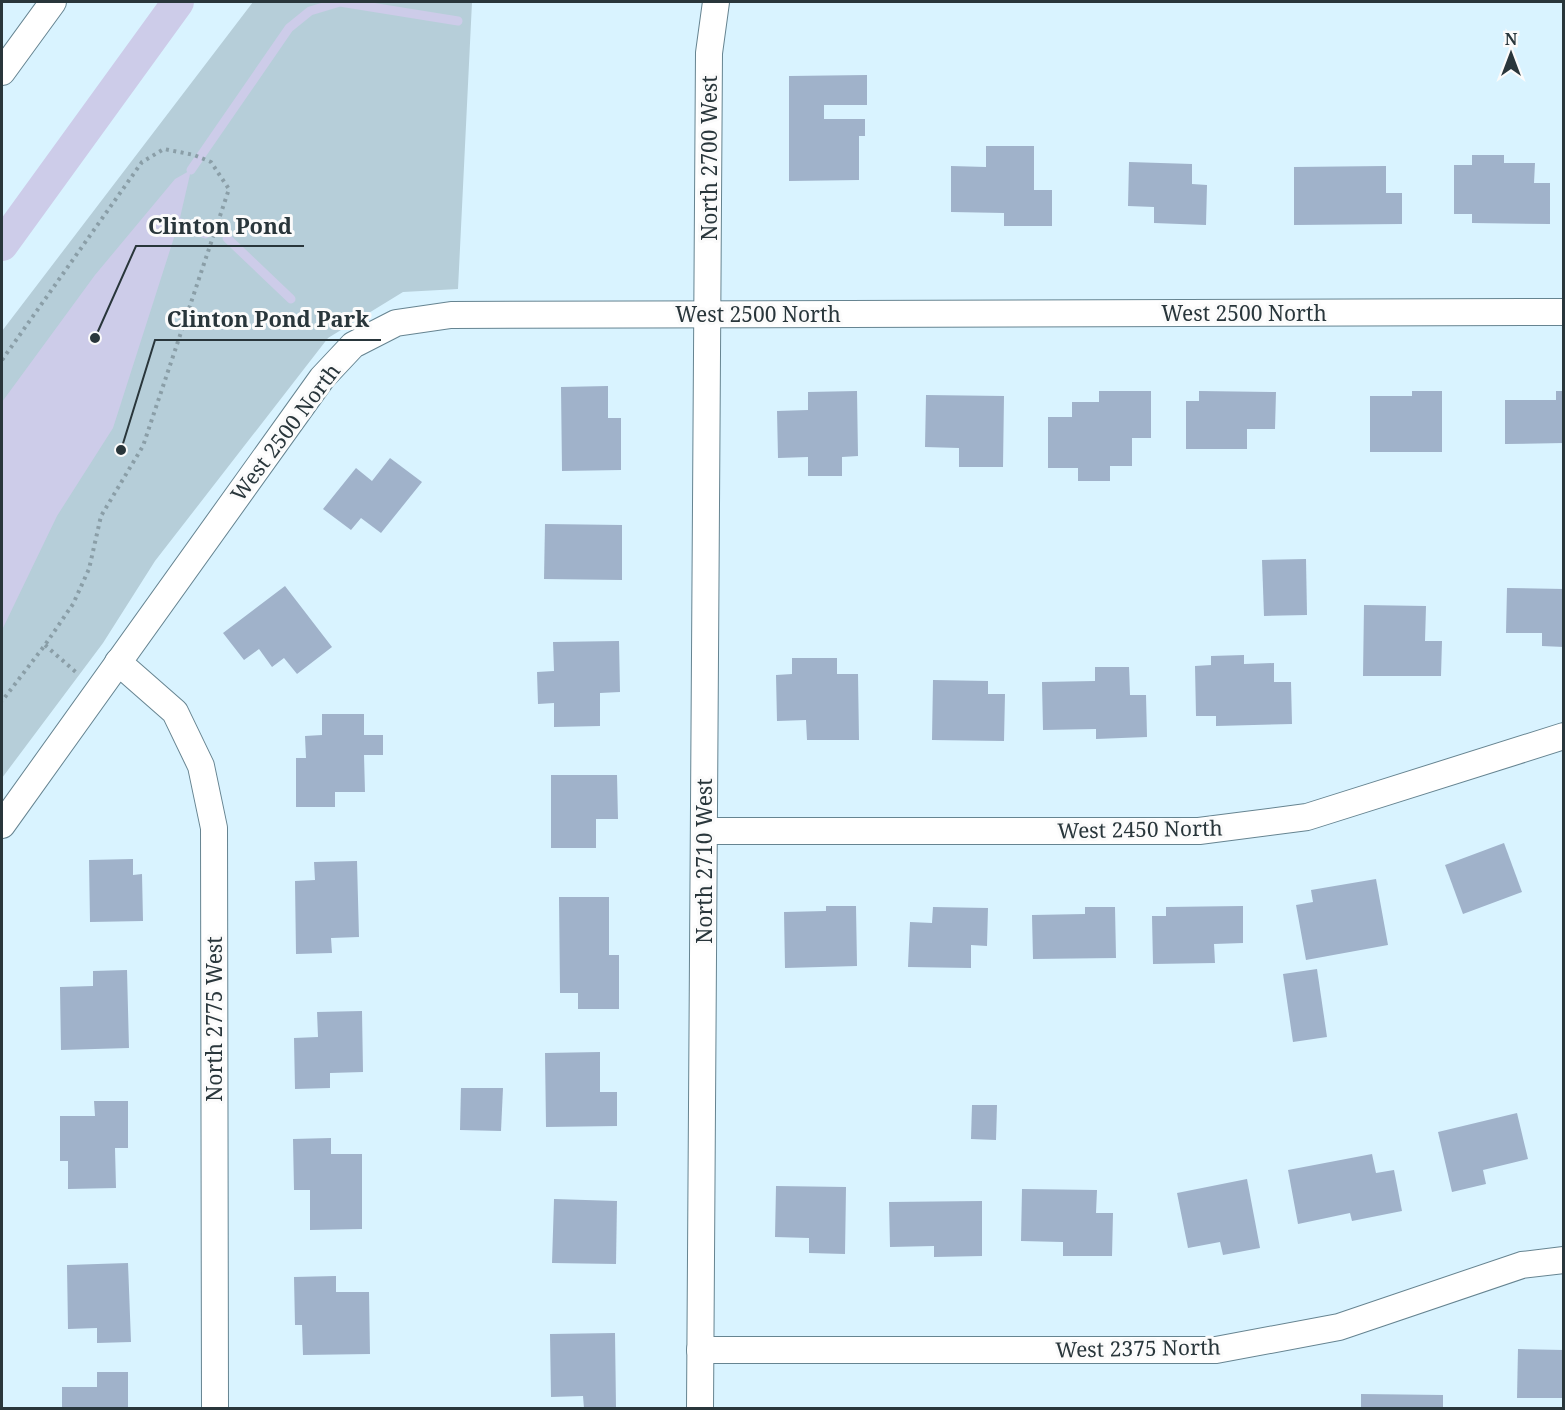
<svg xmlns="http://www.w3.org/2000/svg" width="1565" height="1410" viewBox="0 0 1565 1410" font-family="'Noto Serif',serif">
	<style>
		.green { fill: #b6ced9 }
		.water { fill: #cdcce9 }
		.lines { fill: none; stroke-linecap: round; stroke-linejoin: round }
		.stream { stroke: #cdcce9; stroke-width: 9 }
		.canal { stroke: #cdcce9; stroke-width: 32 }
		.building { fill: #a0b2ca }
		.minor-casing { stroke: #668491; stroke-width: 28 }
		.path { stroke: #8a9ea7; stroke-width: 4; stroke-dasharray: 3 4.5; stroke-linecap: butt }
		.minor { stroke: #fff; stroke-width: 26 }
		.labels { text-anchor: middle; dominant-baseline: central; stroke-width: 6; stroke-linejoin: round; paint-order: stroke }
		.street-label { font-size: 21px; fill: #29363b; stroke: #fbfbfb }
		.leader { fill: none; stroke: #29363b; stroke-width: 2 }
		.callout-dot { fill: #29363b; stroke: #fbfbfb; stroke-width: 2 }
		.callout-label { font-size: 22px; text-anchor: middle; font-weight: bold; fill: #29363b; stroke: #fbfbfb; stroke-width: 6; stroke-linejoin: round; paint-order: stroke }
	</style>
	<rect width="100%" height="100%" fill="#d9f3ff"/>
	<polygon class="green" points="253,2 472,2 458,289 403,292 328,338 155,561 103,643 2,778 2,331"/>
	<polygon class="water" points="191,170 179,222 113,428 57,516 2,630 2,402 95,275 175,179"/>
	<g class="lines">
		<g class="stream">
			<polyline points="191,170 289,28 310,11 340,2 458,21"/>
			<polyline points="179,222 205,234"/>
			<polyline points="227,238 291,299"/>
		</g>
		<polyline class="canal" points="2,245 178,2"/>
	</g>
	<g class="building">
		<polygon points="867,75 867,105 824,105 824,119 865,119 865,136 859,136 859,180 789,181 789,76"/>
		<polygon points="986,146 1034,146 1034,190 1052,190 1052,226 1004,226 1004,213 951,212 951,166 986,167"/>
		<polygon points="1472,155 1504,155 1504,163 1535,163 1534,183 1550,183 1550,224 1472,223 1472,214 1454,214 1454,165 1472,165"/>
		<polygon points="1129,162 1192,164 1192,184 1207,185 1206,225 1154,223 1154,207 1128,206"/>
		<polygon points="1386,166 1386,193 1402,193 1402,224 1294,225 1294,167"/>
		<polygon points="608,386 608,418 621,418 621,470 562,471 561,387"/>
		<polygon points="857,391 858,456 842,457 842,476 808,476 808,457 778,458 777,411 808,410 808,392"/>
		<polygon points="1099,391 1151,391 1151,438 1132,438 1132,466 1110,466 1110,481 1078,481 1078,468 1048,468 1048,417 1072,417 1072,402 1099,402"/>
		<polygon points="1199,391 1276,392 1275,429 1247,429 1247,449 1186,449 1186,401 1199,401"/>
		<polygon points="1412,391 1442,391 1442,452 1370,452 1370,396 1412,396"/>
		<polygon points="1556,391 1564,391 1564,443 1505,444 1505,400 1556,400"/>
		<polygon points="926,395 1004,396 1003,467 959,467 959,448 925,447"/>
		<polygon points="390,458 422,482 381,533 361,518 351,530 323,509 356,468 372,481"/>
		<polygon points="545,524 622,525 622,580 544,579"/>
		<polygon points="1306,559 1307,615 1264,616 1262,560"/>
		<polygon points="285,586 332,647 297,674 284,658 272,667 259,649 244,660 223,633"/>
		<polygon points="1507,588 1564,589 1564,647 1542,646 1542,633 1506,633"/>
		<polygon points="1364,605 1426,606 1425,641 1442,641 1441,676 1363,676"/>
		<polygon points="619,641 620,692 600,693 600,726 554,727 554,703 538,704 537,672 554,671 553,642"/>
		<polygon points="1244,655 1244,664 1274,663 1274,682 1291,682 1292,724 1216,726 1216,716 1196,716 1195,666 1211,665 1211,656"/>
		<polygon points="792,658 837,658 837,674 858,674 859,740 807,740 806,720 777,721 776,675 792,674"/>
		<polygon points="1095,667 1129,667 1130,695 1146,695 1147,737 1096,739 1096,729 1043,730 1042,682 1095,681"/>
		<polygon points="933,680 988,681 988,694 1005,694 1004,741 932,740"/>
		<polygon points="322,714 364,714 364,735 383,735 383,755 364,755 365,792 335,792 335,807 296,807 296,758 306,758 305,736 322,735"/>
		<polygon points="551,775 617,775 618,819 596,819 596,848 551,848"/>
		<polygon points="1504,843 1522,892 1463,914 1445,865"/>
		<polygon points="133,859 133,875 142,874 143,921 90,922 89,860"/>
		<polygon points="357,861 359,937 331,938 332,953 296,954 295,881 315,880 314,862"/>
		<polygon points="1376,879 1388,945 1306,960 1296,905 1313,902 1311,890"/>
		<polygon points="559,897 609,897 609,955 619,955 619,1009 578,1009 578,993 560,993"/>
		<polygon points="826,906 856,906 857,966 785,968 784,912 826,911"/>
		<polygon points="1243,906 1243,943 1214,944 1215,963 1153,964 1152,916 1166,916 1166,907"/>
		<polygon points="933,907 988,908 987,946 971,945 971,968 908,967 910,922 932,923"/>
		<polygon points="1085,907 1115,907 1116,958 1033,959 1032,915 1085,914"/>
		<polygon points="1317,969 1327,1037 1293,1042 1283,974"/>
		<polygon points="127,970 129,1048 61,1050 60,987 93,986 93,971"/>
		<polygon points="362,1011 363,1072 330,1073 330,1088 295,1089 294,1038 318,1037 317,1012"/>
		<polygon points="600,1052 600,1092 617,1092 617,1126 546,1127 545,1053"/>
		<polygon points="461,1088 503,1088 501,1131 460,1130"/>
		<polygon points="94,1101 128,1101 128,1148 115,1148 116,1188 68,1189 68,1161 60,1161 60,1116 95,1116"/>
		<polygon points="972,1105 997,1105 996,1140 971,1139"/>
		<polygon points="1517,1113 1528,1159 1483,1170 1486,1184 1452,1192 1438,1132"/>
		<polygon points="331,1138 331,1154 362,1154 362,1229 310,1230 310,1190 294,1190 293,1139"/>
		<polygon points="1372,1154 1376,1173 1394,1170 1402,1211 1352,1221 1350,1213 1298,1224 1288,1170"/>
		<polygon points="1247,1179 1260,1248 1223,1255 1220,1242 1188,1248 1177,1193"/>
		<polygon points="776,1186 846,1187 845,1254 809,1253 809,1238 775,1237"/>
		<polygon points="1022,1189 1097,1190 1096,1213 1113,1213 1112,1256 1063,1256 1063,1242 1021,1241"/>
		<polygon points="554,1199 617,1201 616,1264 552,1263"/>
		<polygon points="982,1201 982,1256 934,1257 934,1246 890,1247 889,1202"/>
		<polygon points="128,1263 131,1342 97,1343 97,1328 68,1329 67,1265"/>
		<polygon points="336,1276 336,1292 369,1292 370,1354 303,1355 302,1325 295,1325 294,1277"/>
		<polygon points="615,1333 616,1408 584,1408 583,1396 551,1397 550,1334"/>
		<polygon points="1518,1349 1564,1350 1564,1398 1517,1398"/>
		<polygon points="97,1372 128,1372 128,1408 62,1408 62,1387 97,1387"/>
		<polygon points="1361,1394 1443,1395 1443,1408 1361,1408"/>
	</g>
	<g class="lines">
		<defs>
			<g id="minor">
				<polyline points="2,72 53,2"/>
				<polyline points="118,662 175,712 201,766 214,828 215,1408"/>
				<polyline points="2,825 322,378 353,345 396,323 451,315 1564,312"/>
				<polyline points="704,831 1199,831 1307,817 1564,736"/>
				<polyline points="700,1350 1216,1350 1339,1327 1522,1265 1564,1260"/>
				<polyline points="700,1408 709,53 716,2"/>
			</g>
		</defs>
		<use href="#minor" class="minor-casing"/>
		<g class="path">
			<polyline points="2,360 142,162 164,149 194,155 211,162 229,189 143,446 101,516 89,569 73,604 45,645 2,701"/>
			<polyline points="45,645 78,674"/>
		</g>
		<use href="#minor" class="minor"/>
	</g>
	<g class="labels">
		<g class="street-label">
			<text transform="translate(709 158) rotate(-90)">North 2700 West</text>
			<text x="1244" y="313">West 2500 North</text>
			<text x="758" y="314">West 2500 North</text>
			<text transform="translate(285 432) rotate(-53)">West 2500 North</text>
			<text transform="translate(1140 829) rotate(-1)">West 2450 North</text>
			<text transform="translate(704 861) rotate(-90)">North 2710 West</text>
			<text transform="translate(214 1019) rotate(-90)">North 2775 West</text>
			<text transform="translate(1138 1348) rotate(-1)">West 2375 North</text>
		</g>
	</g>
	<path class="leader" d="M95 338L136 246H304M121 450L155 340H381"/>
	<g class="callout-dot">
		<circle cx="95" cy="338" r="6"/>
		<circle cx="121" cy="450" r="6"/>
	</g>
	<g class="callout-label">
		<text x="220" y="234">Clinton Pond</text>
		<text x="268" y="327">Clinton Pond Park</text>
	</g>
	<rect width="1565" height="1410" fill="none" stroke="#29363b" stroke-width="6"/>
	<g transform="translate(1511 54)" stroke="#fbfbfb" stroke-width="4.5" paint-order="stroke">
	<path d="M0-4.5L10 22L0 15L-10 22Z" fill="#29363b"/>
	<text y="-9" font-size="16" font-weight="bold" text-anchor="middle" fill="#29363b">N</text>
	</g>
</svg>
